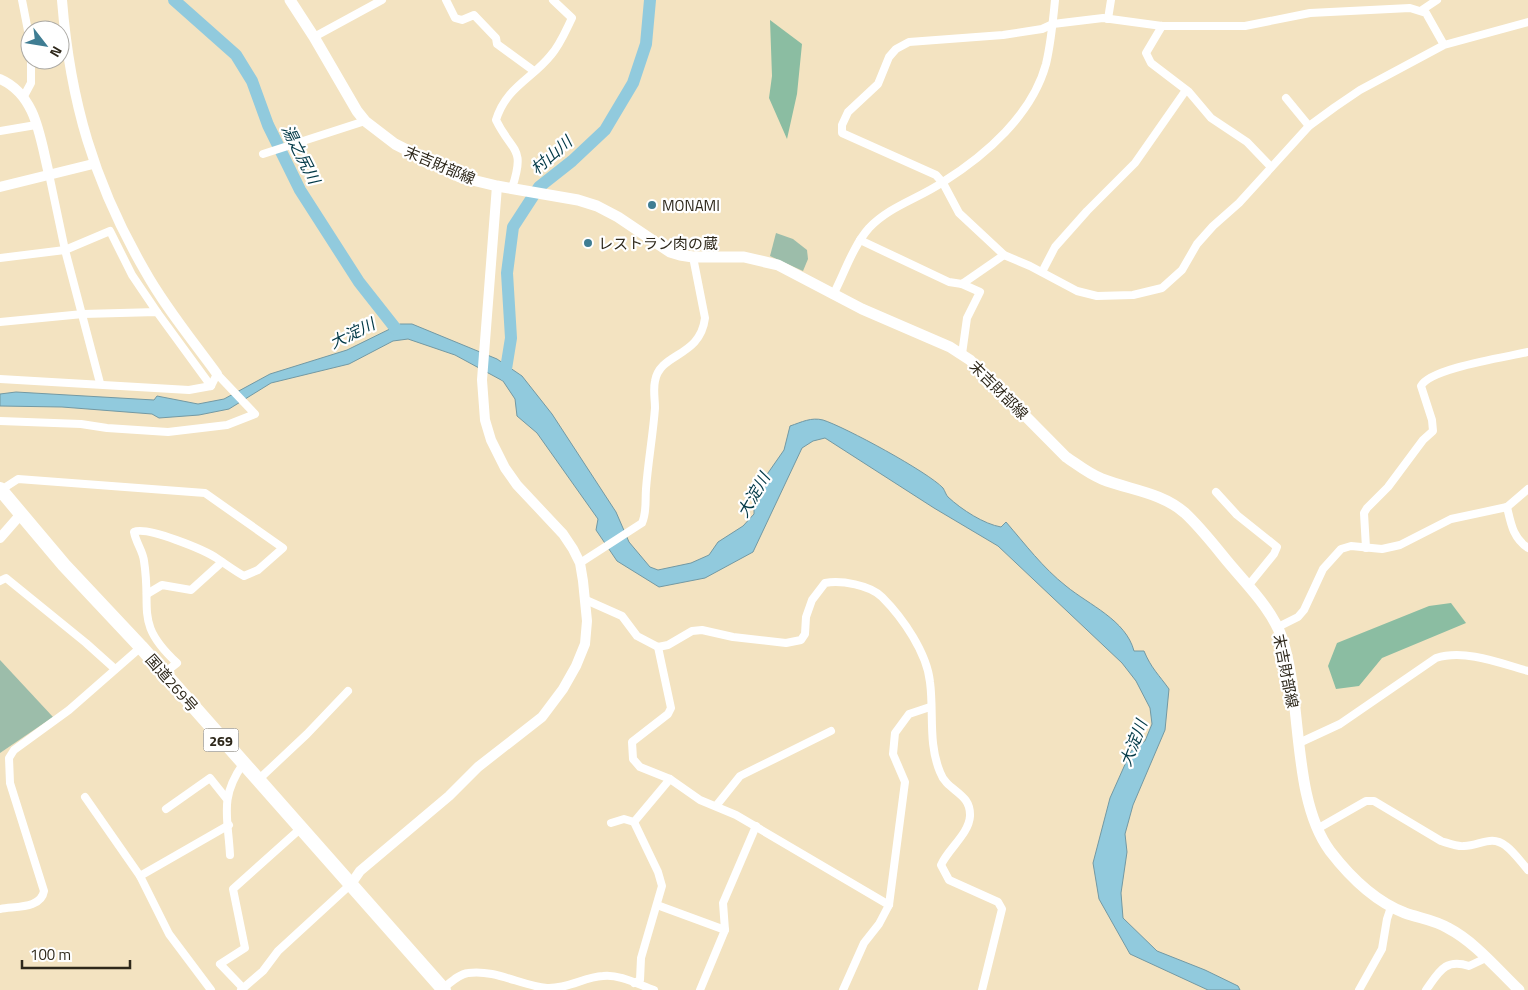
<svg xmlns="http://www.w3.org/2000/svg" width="1528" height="990" viewBox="0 0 1528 990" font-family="'Titillium Web','Noto Sans JP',sans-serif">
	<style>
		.green { fill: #9cbdaa }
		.forest { fill: #8bbda2 }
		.water { fill: #91cadd; stroke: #7399a3 }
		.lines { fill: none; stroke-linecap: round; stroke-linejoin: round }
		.river { stroke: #91cadd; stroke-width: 12 }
		.minor { stroke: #fff; stroke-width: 8 }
		.tertiary { stroke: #fff; stroke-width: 10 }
		.secondary { stroke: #fff; stroke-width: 11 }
		.trunk { stroke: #fff; stroke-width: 14 }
		.poi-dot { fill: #3f7d93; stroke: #fff; stroke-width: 2 }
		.labels { text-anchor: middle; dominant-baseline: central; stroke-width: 4.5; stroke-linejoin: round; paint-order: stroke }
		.shield { fill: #fff; stroke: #6d685f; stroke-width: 1 }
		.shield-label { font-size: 14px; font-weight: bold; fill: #2e281b }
		.street-label { font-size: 15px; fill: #2e281b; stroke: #fff }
		.poi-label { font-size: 15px; fill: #2e281b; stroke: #fff; text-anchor: start }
		.water-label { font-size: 16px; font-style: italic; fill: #013846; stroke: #fff }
	</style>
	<rect width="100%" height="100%" fill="#f3e3c1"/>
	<g class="green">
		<polygon points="776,233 793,239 807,250 808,259 803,271 770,256"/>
		<polygon points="0,660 53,717 0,753"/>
	</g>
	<g class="forest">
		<polygon points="770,20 802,44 797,94 787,139 769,98 772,76"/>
		<polygon points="1451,603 1466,623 1382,658 1359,686 1336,689 1328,666 1337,643 1429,606"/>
	</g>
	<path class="water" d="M400,324H412L497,359L522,376L552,414L616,512L629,542L650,567L658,570L691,563L709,555L718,542L743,526L754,514V502L761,483L784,450L790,426C802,422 811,417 823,420C845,427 928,472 943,488C945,491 946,495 948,497C962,510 984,524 1001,527L1006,522C1025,544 1043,568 1066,586C1089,605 1126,620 1134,651H1144C1151,668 1159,675 1169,689L1165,730L1133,805L1125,834L1127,852L1121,893L1123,918L1157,951L1205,970L1238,986L1240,990H1208L1130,954L1099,899L1093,863L1110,798L1131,751L1145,741L1152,724L1150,708L1136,681L1122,663L998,546L934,508L825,438L813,441L802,448L753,552L705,578L659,587L617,561L596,530L598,519L537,433L517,416L515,399L503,381L455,355L408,339L393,341L349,364L271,383L229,409L199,415L159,418L152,414L62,407L0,406V394L16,392L154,400L157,396L198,404L224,399L270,374L347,350Z"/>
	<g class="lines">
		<g class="river">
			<polyline points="174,0 236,55 252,81 268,125 300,190 359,282 396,329"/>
			<polyline points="505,375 511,338 507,273 513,227 539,187 572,161 605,130 633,83 646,44 650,0"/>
		</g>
		<g class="minor">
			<polyline points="22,0 30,41"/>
			<polyline points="446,0 455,18 462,20 474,15 496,38 497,44 534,71"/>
			<polyline points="1422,10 1437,0"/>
			<polyline points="1108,19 1111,0"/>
			<polyline points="1162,26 1146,53 1151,63 1189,92 1211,118 1247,142 1271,167"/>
			<polyline points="314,37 382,0"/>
			<polyline points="1444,45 1426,13 1410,8 1310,13 1245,26 1162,26 1103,18 1053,24 1042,29 1003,35 909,42 896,49 889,57 878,84 848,112 842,125 842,133 936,175 943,183 959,213 1004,255 1030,266 1077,291 1097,296 1133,295 1162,288 1182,270 1197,244 1213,226 1239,203 1309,126 1335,107 1360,90 1444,45 1528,22"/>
			<polyline points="24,96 31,83 31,60"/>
			<polyline points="1286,98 1309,126"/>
			<polyline points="0,131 36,125"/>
			<polyline points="263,154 365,121"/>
			<polyline points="49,174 65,250 100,383"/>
			<path d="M512,188C526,146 512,153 496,120C506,87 532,79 551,55C560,45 566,30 572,18L553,0"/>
			<polyline points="860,240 949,282 962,284 1004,255"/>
			<polyline points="0,258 65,250 110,231 132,275 157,312"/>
			<polyline points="1042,272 1055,247 1087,211 1135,163 1186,90"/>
			<polyline points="962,284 980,292 967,318 962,354"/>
			<path d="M833,295C844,274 853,246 869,228C890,206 918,199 943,182C986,155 1032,115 1046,64C1051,43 1053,21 1055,0"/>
			<polyline points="0,322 83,314 157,312 211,386"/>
			<polyline points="0,379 189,390 211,386 217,374 255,414 227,425 168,432 107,428 81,424 0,421"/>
			<path d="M1,490L18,479L205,493L283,548L258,570L244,576C235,571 227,565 218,559C205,550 147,526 134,532C136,543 143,551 144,561C152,611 134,623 177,663L163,674"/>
			<polyline points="1216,492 1237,515 1277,547 1274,554 1248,586"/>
			<path d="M1507,507C1511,524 1513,538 1528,548"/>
			<path d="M1366,548L1364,513L1367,508L1388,487L1423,440L1433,431L1432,420L1421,386C1430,368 1507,357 1528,352"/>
			<path d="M580,563L642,523C647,512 645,501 646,489C648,462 653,435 655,408C655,399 653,390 655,381C660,352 700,358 705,318L693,257"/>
			<polyline points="0,581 6,578 86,643 115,669"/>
			<polyline points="147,594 162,585 191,590 222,562"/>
			<path d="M586,600L622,616L637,636L658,647L668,645L692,631L702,630L733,637L786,643L801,640L805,634L806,617L812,600L825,583C841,580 870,585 882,597C903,618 927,653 930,682C934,713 928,743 940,772C947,792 971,792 970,816C969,834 948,849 941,865L949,880L998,902L1002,909L982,990"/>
			<polyline points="1278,627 1298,617 1304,610 1323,569 1341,549 1351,546 1382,549 1400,545 1451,519 1507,507 1528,489"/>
			<polyline points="658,647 671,708 668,714 632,742 633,759 640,767 670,779 700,800 736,815 889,905"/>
			<path d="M1299,743L1340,724L1436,658C1465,649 1500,663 1528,671"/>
			<polyline points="257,781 307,734 348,691"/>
			<polyline points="85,797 140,876 169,934 211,990"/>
			<polyline points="716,806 740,776 831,731"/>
			<polyline points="166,809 210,778 226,798"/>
			<polyline points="634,822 670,779"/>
			<polyline points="611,823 624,819 634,822 658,872 662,886 641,958 640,980 634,983"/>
			<path d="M1317,829L1366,801H1374L1441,841C1448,843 1457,847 1464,846C1480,846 1491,834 1506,846C1514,852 1521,862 1528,870"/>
			<path d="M230,855C228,817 219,798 243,764"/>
			<polyline points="140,876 229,825"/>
			<polyline points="657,905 725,930"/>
			<path d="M0,909C15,906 41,909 44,891L10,783L9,758L14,750L69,710L141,647"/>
			<polyline points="243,988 220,964 245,948 233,889 300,829"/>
			<path d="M442,989C450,983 459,974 468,973C495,969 522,986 547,988C568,989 584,977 603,976C620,974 639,985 654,990"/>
			<polyline points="241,990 263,971 278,951 351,884"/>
			<polyline points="700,990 725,930 723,903 756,826"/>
			<polyline points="843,990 864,943 879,924 889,905 905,782 893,754 895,733 909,714 930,707"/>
			<polyline points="1359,990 1382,949 1387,919 1391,907"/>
			<path d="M1426,990C1439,972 1445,958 1469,966L1486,958"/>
		</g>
		<g class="tertiary">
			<path d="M62,0C70,101 94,183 145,271C165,307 193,341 217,374"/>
			<path d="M0,79C37,95 40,139 49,174"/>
			<polyline points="0,187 93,164"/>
			<polyline points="0,538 21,514"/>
			<polyline points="351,884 360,871 449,796 478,767 542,717 563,689 576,666 585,644 587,621 583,581 580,563 573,549 563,534 517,485 505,468 491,440 485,420 482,380 497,186"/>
		</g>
		<path class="secondary" d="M290,0L314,37L357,111L365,121L395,144L460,177L497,186L578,200L597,206L618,217L670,252L680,255L693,257H744L778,265L862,309L950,347L970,360L1066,457C1078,465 1089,474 1102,479C1130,490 1161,492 1185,513C1201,528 1214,545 1228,562C1247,585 1272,609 1282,638C1303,701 1291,798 1330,851C1350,877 1374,901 1405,913C1419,918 1435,920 1448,928C1475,942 1497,969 1519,990"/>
		<polyline class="trunk" points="0,489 64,565 141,647 444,990"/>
	</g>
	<g class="poi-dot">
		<circle cx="652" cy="205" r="5"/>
		<circle cx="588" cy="243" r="5"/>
	</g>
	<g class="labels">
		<rect class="shield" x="203.5" y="728.5" width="35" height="23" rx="4"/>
		<g class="shield-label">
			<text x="221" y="740">269</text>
		</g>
		<g class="street-label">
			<text transform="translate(440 165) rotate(23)">末吉財部線</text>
			<text transform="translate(999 390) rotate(45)">末吉財部線</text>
			<text transform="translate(1286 671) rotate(79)">末吉財部線</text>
			<text transform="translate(172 683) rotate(49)">国道269号</text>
		</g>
		<g class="poi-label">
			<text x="662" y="205">MONAMI</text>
			<text x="598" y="243">レストラン肉の蔵</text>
		</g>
		<g class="water-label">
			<text transform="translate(301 154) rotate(63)">湯之尻川</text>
			<text transform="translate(551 155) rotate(-41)">村山川</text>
			<text transform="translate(352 333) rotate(-26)">大淀川</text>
			<text transform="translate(753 495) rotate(-60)">大淀川</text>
			<text transform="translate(1133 743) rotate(-69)">大淀川</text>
		</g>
	</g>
	<g transform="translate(45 45) rotate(121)"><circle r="24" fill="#ffffff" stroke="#aba9a4"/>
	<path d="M0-4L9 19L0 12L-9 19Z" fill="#3f7d93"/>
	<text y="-8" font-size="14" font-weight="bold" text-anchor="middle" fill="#2e281b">N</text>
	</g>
	<path d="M22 960v8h108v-8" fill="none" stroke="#2e281b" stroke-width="2.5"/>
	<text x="30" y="960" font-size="15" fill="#2e281b" stroke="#ffffff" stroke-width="4" paint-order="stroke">100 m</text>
</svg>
